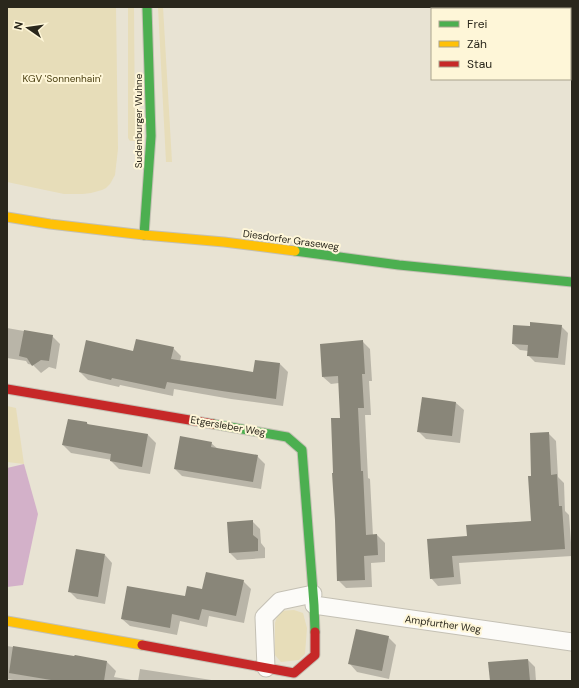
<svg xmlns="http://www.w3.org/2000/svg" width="579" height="688" viewBox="0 0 579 688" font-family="'DM Sans',sans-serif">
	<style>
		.green { fill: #e7ddb9 }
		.water { fill: #d3b1c9 }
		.shadow { fill: #0003 }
		.building { fill: #898679 }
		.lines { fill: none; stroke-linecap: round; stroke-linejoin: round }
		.street-casing { stroke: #c4c0b4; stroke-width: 19 }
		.fast-casing { stroke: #c4c0b4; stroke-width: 11 }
		.slow-casing { stroke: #c4c0b4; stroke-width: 11 }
		.jam-casing { stroke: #c4c0b4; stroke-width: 11 }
		.street { stroke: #fcfbf8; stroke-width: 17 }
		.fast { stroke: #4caf50; stroke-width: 9 }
		.slow { stroke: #ffc107; stroke-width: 9 }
		.jam { stroke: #c62828; stroke-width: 9 }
		.labels { text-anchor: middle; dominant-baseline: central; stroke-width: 4; stroke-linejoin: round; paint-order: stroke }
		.park-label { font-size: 10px; fill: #493e10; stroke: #fef6d8 }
		.street-label { font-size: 10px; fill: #2a271c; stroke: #fef6d8 }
	</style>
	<rect width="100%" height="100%" fill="#e8e3d3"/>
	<g class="green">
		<polygon points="7,7 116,7 118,149 115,175 110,184 106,188 102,190 91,193 83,194 64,194 7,182"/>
		<polygon points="128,7 134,7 135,141 130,141 128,138"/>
		<polygon points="158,7 163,7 172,162 166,162"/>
		<polygon points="7,406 16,408 24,464 7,462"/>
		<polygon points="294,610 303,613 307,628 305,654 299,660 281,662 275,655 275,623 279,611"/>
	</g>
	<polygon class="water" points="24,464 38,514 23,585 7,587 7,468"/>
	<g class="shadow">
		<polygon points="561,326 568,333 565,365 535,362 528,355 528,351 520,350 513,344"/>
		<polygon points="7,328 52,336 60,344 56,369 49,367 41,373 33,365 28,364 26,361 7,358"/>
		<polygon points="363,342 370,349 372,381 369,381 371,415 365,415 368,478 370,479 373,536 377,535 385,543 385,562 371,563 372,587 346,588 338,580 341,419 339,383 331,384 323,377"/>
		<polygon points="173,348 181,356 180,361 254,373 280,364 288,372 283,406 231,399 174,389 173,396 120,385 119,387 88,380 80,372 134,352"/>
		<polygon points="423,398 456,403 464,410 460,443 426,439 418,431"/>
		<polygon points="87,423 89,425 148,435 156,443 150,474 119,469 111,461 112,460 71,453 63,445"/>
		<polygon points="548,433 556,441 558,477 564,483 565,511 569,515 572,556 459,563 461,584 438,586 431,578 468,537 532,522 533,477"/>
		<polygon points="211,443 218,449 257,456 265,464 261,489 182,476 175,469"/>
		<polygon points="252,521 260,529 261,543 265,548 265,558 237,560 229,552"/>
		<polygon points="105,555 112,563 105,604 77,599 69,591"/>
		<polygon points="243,581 251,589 244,623 209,616 207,627 180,621 177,635 130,626 122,619 186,597 203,591"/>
		<polygon points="388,637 396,645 389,679 357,672 350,664"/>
		<polygon points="7,646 75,657 75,656 107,662 116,671 114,677 138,681 140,669 218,681 19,681 7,679"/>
		<polygon points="528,660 535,667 536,681 491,681"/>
	</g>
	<g class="building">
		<polygon points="530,322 562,325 558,358 527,356 528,345 512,344 513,325 530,326"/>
		<polygon points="24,330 53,335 49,361 41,360 32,366 27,358 19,356"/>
		<polygon points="136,339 174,347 171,359 217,366 253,372 255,360 280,363 276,399 222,391 167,382 165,389 112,378 111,380 79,372 86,340 133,351"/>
		<polygon points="363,340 365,374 362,374 364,408 358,408 361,471 363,471 366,535 377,534 378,555 364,556 365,580 337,581 335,520 332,473 333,473 331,418 340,418 338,376 322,377 320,344"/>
		<polygon points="422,397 456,402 452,436 417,432"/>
		<polygon points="68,419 87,422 87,424 148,434 142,467 110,461 111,454 62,445"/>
		<polygon points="549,432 551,475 557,474 559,506 562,506 565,549 452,556 454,577 430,579 427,539 467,536 466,525 531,521 528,476 531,476 530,433"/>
		<polygon points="180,436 212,442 211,447 258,455 253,482 174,469"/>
		<polygon points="253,520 253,535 258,539 258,551 229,553 227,522"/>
		<polygon points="76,549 105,554 98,597 68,592"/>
		<polygon points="206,572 244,580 236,616 202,609 199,620 172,614 170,628 121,619 127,586 185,596 187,586 202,589"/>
		<polygon points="356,629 389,636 382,671 348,664"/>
		<polygon points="13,646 74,656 75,655 107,661 104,681 57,681 9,673"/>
		<polygon points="528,659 530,681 490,681 488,662"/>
	</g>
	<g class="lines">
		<defs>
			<g id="street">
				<polyline points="314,605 572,642"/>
				<polyline points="266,668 264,617 280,601 313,594"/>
			</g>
			<g id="fast">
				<polyline points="144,235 151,136 147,7"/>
				<polyline points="295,251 399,265 572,282"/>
				<polyline points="213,424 287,437 302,450 314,605 315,632"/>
			</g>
			<g id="slow">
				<polyline points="7,217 50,224 144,235 224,242 295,251"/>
				<polyline points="7,621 142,645"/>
			</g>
			<g id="jam">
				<polyline points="7,389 213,424"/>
				<polyline points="142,645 294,673 315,655 315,632"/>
			</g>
		</defs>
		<use href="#street" class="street-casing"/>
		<use href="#fast" class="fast-casing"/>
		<use href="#slow" class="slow-casing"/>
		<use href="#jam" class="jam-casing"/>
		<use href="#street" class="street"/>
		<use href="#fast" class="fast"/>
		<use href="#slow" class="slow"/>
		<use href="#jam" class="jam"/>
	</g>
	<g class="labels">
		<g class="park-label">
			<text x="62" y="78">KGV 'Sonnenhain'</text>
		</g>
		<g class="street-label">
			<text transform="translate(138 121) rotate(-90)">Sudenburger Wuhne</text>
			<text transform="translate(291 240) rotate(8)">Diesdorfer Graseweg</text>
			<text transform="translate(228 426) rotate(10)">Etgersleber Weg</text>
			<text transform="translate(443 624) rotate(8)">Ampfurther Weg</text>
		</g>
	</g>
	<rect width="579" height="688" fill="none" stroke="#2a271c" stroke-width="16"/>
	<rect x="431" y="8" width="140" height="72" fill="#fef6d8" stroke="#a9a38d"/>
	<rect x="439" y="21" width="20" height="6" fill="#4caf50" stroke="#a9a38d"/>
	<text x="467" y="28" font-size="12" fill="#2a271c">Frei</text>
	<rect x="439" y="41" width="20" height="6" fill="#ffc107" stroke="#a9a38d"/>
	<text x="467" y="48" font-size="12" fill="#2a271c">Zäh</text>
	<rect x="439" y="61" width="20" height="6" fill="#c62828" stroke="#a9a38d"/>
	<text x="467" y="68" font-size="12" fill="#2a271c">Stau</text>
	<g transform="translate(28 28) rotate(283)" stroke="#fef6d8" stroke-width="3" paint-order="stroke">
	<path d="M0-3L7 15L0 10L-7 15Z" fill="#2a271c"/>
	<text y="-6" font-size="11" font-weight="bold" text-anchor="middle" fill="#2a271c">N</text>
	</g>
</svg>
